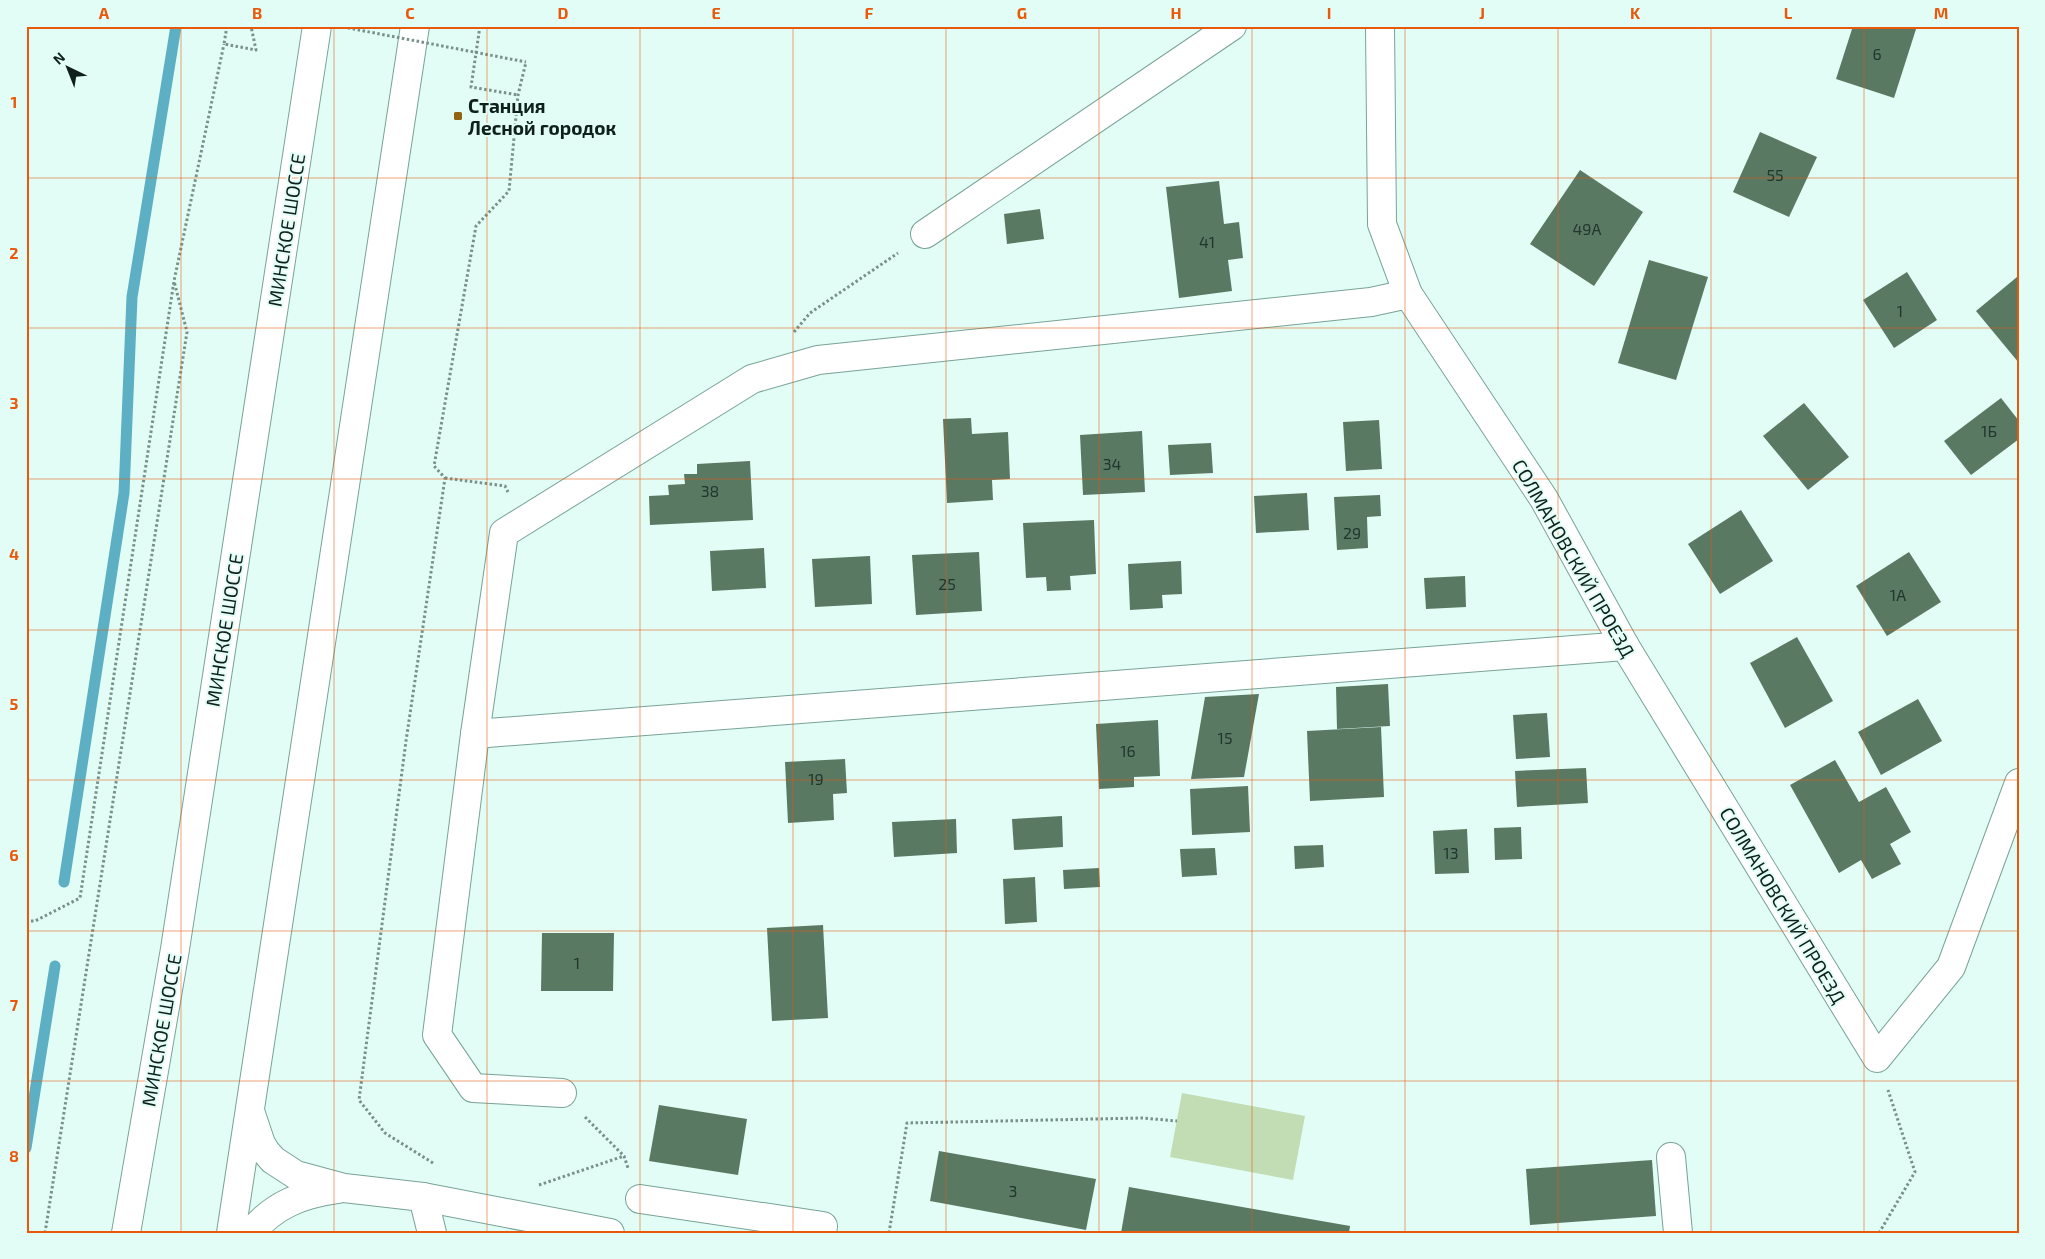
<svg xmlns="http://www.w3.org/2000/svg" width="2045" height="1259" viewBox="0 0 2045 1259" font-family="'Exo 2',sans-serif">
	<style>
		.green { fill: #c2dcb4 }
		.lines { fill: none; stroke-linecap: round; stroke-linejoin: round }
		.stream { stroke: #5dafc3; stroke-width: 11 }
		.building { fill: #597963 }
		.minor-casing { stroke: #78a397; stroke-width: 30 }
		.highway-casing { stroke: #78a397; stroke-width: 30 }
		.path { stroke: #7a908a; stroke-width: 3; stroke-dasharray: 2.5 2.5; stroke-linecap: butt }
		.minor { stroke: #fff; stroke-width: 28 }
		.highway { stroke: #fff; stroke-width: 28 }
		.path-bridge { stroke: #7a908a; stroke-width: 3; stroke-dasharray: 2.5 2.5; stroke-linecap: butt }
		.grid { fill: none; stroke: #e8590c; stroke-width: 1; stroke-opacity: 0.55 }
		.poi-dot { fill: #926310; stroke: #e2fdf5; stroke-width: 2 }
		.labels { text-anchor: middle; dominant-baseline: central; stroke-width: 4; stroke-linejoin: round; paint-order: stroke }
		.number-label { font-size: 16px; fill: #22362e }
		.poi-label { font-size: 19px; font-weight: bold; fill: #0f201c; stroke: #e2fdf5; text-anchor: start }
		.street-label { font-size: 19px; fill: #0f201c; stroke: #e2fdf5 }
		.neatline { fill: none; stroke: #e8590c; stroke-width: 2 }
		.grid-label { font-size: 16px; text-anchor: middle; font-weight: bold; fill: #e8590c }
	</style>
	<rect width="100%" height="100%" fill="#e2fdf5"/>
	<polygon class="green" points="1182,1093 1305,1116 1293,1180 1170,1157"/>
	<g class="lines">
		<g class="stream">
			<polyline points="64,882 124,493 132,297 176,26"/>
			<polyline points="26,1148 55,966"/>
		</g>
	</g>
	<g class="building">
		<polygon points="1853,26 1917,26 1894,98 1836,79"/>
		<polygon points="1760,132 1817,157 1789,217 1733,192"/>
		<polygon points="1580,170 1643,212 1594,286 1530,244"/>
		<polygon points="1219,181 1224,224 1239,222 1243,258 1228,260 1232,291 1179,298 1166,187"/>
		<polygon points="1040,209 1044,239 1007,244 1004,214"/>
		<polygon points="1649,260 1708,277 1676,380 1618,363"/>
		<polygon points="1907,272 1937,320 1894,348 1863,300"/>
		<polygon points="2017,277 2019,279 2019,363 1976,311"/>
		<polygon points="2001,398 2019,421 2019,439 1971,475 1944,441"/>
		<polygon points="1804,403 1849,457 1808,490 1763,436"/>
		<polygon points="971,418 972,434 1008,432 1010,479 992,480 993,500 947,503 943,419"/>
		<polygon points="1379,420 1382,469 1346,471 1343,422"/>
		<polygon points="1142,431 1145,492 1083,495 1080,435"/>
		<polygon points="1211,443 1213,473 1170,475 1168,445"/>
		<polygon points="750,461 753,520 650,525 649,496 669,495 668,485 685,484 684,474 697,474 697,464"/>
		<polygon points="1307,493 1309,530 1256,533 1254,496"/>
		<polygon points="1380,495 1381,516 1367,517 1368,548 1337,550 1334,497"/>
		<polygon points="1741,510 1773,561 1720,594 1688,544"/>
		<polygon points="1094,520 1096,574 1070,576 1071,590 1047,591 1046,577 1026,578 1023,523"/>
		<polygon points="764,548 766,588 712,591 710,551"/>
		<polygon points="979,552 982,611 916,615 912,555"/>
		<polygon points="1909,552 1941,602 1887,636 1856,586"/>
		<polygon points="870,556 872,604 815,607 812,559"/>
		<polygon points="1181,561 1182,594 1162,595 1163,608 1130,610 1128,564"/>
		<polygon points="1465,576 1466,607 1426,609 1424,578"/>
		<polygon points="1797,637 1833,701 1785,728 1750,663"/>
		<polygon points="1388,684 1390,726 1337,729 1336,687"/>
		<polygon points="1259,694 1244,777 1191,779 1205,697"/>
		<polygon points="1918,699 1942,741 1881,775 1858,732"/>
		<polygon points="1547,713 1550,757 1516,759 1513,715"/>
		<polygon points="1158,720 1160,776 1134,777 1134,787 1099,789 1096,724"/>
		<polygon points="1381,727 1384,797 1310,801 1307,731"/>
		<polygon points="845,759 847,793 833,794 834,820 788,823 785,762"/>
		<polygon points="1835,760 1859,802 1886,787 1911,832 1890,844 1901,864 1872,879 1861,860 1839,873 1790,785"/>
		<polygon points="1586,768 1588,803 1517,807 1515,771"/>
		<polygon points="1248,786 1250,832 1192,835 1190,789"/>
		<polygon points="1062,816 1063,847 1014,850 1012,819"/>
		<polygon points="956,819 957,853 894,857 892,822"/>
		<polygon points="1521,827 1522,859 1495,860 1494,828"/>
		<polygon points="1467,829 1469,873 1435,874 1433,831"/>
		<polygon points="1323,845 1324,867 1295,869 1294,846"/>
		<polygon points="1215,848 1217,875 1182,877 1180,849"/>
		<polygon points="1099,868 1100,887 1064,889 1063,870"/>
		<polygon points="1035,877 1037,922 1005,924 1003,879"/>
		<polygon points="823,925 828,1018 772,1021 767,928"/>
		<polygon points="542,933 614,933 613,991 541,991"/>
		<polygon points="659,1105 747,1119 738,1175 649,1161"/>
		<polygon points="939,1151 1096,1179 1086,1230 930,1201"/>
		<polygon points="1652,1160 1656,1216 1530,1225 1526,1169"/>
		<polygon points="1129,1187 1350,1226 1349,1233 1121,1233"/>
	</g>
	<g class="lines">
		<defs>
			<g id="minor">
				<polyline points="1380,26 1382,224 1408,294 1544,499 1625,646 1877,1058 1951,967 2019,783"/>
				<polyline points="925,234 1232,26"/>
				<polyline points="475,734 1625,646"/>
				<polyline points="562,1093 473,1088 437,1035 475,734 504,533 752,379 818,360 1371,302 1408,294"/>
				<polyline points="250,1111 261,1144 266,1152 273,1160 296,1175 344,1188 423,1197 610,1233"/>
				<polyline points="1671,1157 1678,1233"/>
				<polyline points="423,1197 432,1233"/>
				<polyline points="640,1199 823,1226 822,1233"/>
				<path d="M251,1233C274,1204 303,1194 338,1189"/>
			</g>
			<g id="highway">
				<polyline points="126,1233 175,949 317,26"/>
				<polyline points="231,1233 415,26"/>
			</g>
		</defs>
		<use href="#minor" class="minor-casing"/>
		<use href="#highway" class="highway-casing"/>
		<g class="path">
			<polyline points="227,26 224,44 256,50 251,26"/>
			<polyline points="480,26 471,87 518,95"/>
			<polyline points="794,332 810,313 898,253"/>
			<polyline points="445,478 505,486 508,492"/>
			<polyline points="26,921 35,921 80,898 174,281 224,44"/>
			<polyline points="585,1117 624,1156 628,1168"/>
			<polyline points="433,1163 385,1133 359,1100 406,741 445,478 434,466 476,226 509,191 518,95 526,62"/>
			<polyline points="539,1185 624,1156"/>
			<polyline points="45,1233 187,332 174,281"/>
			<polyline points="889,1233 907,1123 1142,1118 1177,1121"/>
			<polyline points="1879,1233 1915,1172 1888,1090"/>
		</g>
		<use href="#minor" class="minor"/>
		<use href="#highway" class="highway"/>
		<polyline class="path-bridge" points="338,26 526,62"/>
	</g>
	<path class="grid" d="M181,26V1233M334,26V1233M487,26V1233M640,26V1233M793,26V1233M946,26V1233M1099,26V1233M1252,26V1233M1405,26V1233M1558,26V1233M1711,26V1233M1864,26V1233M26,178H2019M26,328H2019M26,479H2019M26,630H2019M26,780H2019M26,931H2019M26,1081H2019"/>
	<rect class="poi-dot" x="453" y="111" width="10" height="10" rx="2.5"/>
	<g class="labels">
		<g class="number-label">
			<text x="1877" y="53">6</text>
			<text x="1775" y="174">55</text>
			<text x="1587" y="228">49А</text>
			<text x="1207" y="241">41</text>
			<text x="1900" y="310">1</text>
			<text x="1989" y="430">1Б</text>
			<text x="1112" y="463">34</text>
			<text x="710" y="490">38</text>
			<text x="1352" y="532">29</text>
			<text x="947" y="583">25</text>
			<text x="1898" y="594">1А</text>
			<text x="1225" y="737">15</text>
			<text x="1128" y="750">16</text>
			<text x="816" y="778">19</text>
			<text x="1451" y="852">13</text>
			<text x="577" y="962">1</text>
			<text x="1013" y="1190">3</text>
		</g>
		<g class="poi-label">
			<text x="468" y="105">Станция<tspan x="468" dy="22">Лесной городок</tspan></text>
		</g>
		<g class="street-label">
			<text transform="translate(286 230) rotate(-81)">МИНСКОЕ ШОССЕ</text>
			<text transform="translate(1574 558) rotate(60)">СОЛМАНОВСКИЙ ПРОЕЗД</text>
			<text transform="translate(224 630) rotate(-81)">МИНСКОЕ ШОССЕ</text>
			<text transform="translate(1783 905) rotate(59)">СОЛМАНОВСКИЙ ПРОЕЗД</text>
			<text transform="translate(161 1030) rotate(-80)">МИНСКОЕ ШОССЕ</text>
		</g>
	</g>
	<rect width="2045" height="1259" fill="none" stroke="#e2fdf5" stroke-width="55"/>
	<g transform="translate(68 68) rotate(317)" stroke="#e2fdf5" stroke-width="4" paint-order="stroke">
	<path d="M0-4L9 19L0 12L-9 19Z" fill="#0f201c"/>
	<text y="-8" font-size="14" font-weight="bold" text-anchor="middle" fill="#0f201c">N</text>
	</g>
	<rect x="28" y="28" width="1990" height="1204" class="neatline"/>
	<g class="grid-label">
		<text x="104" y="19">A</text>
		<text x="257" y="19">B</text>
		<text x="410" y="19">C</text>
		<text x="563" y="19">D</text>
		<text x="716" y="19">E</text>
		<text x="869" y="19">F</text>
		<text x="1022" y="19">G</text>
		<text x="1176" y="19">H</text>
		<text x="1329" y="19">I</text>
		<text x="1482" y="19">J</text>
		<text x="1635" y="19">K</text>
		<text x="1788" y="19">L</text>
		<text x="1941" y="19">M</text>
		<text x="14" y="108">1</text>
		<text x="14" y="259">2</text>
		<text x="14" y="409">3</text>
		<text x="14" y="560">4</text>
		<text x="14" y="710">5</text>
		<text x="14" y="861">6</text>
		<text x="14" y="1011">7</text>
		<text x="14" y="1162">8</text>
	</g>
</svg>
